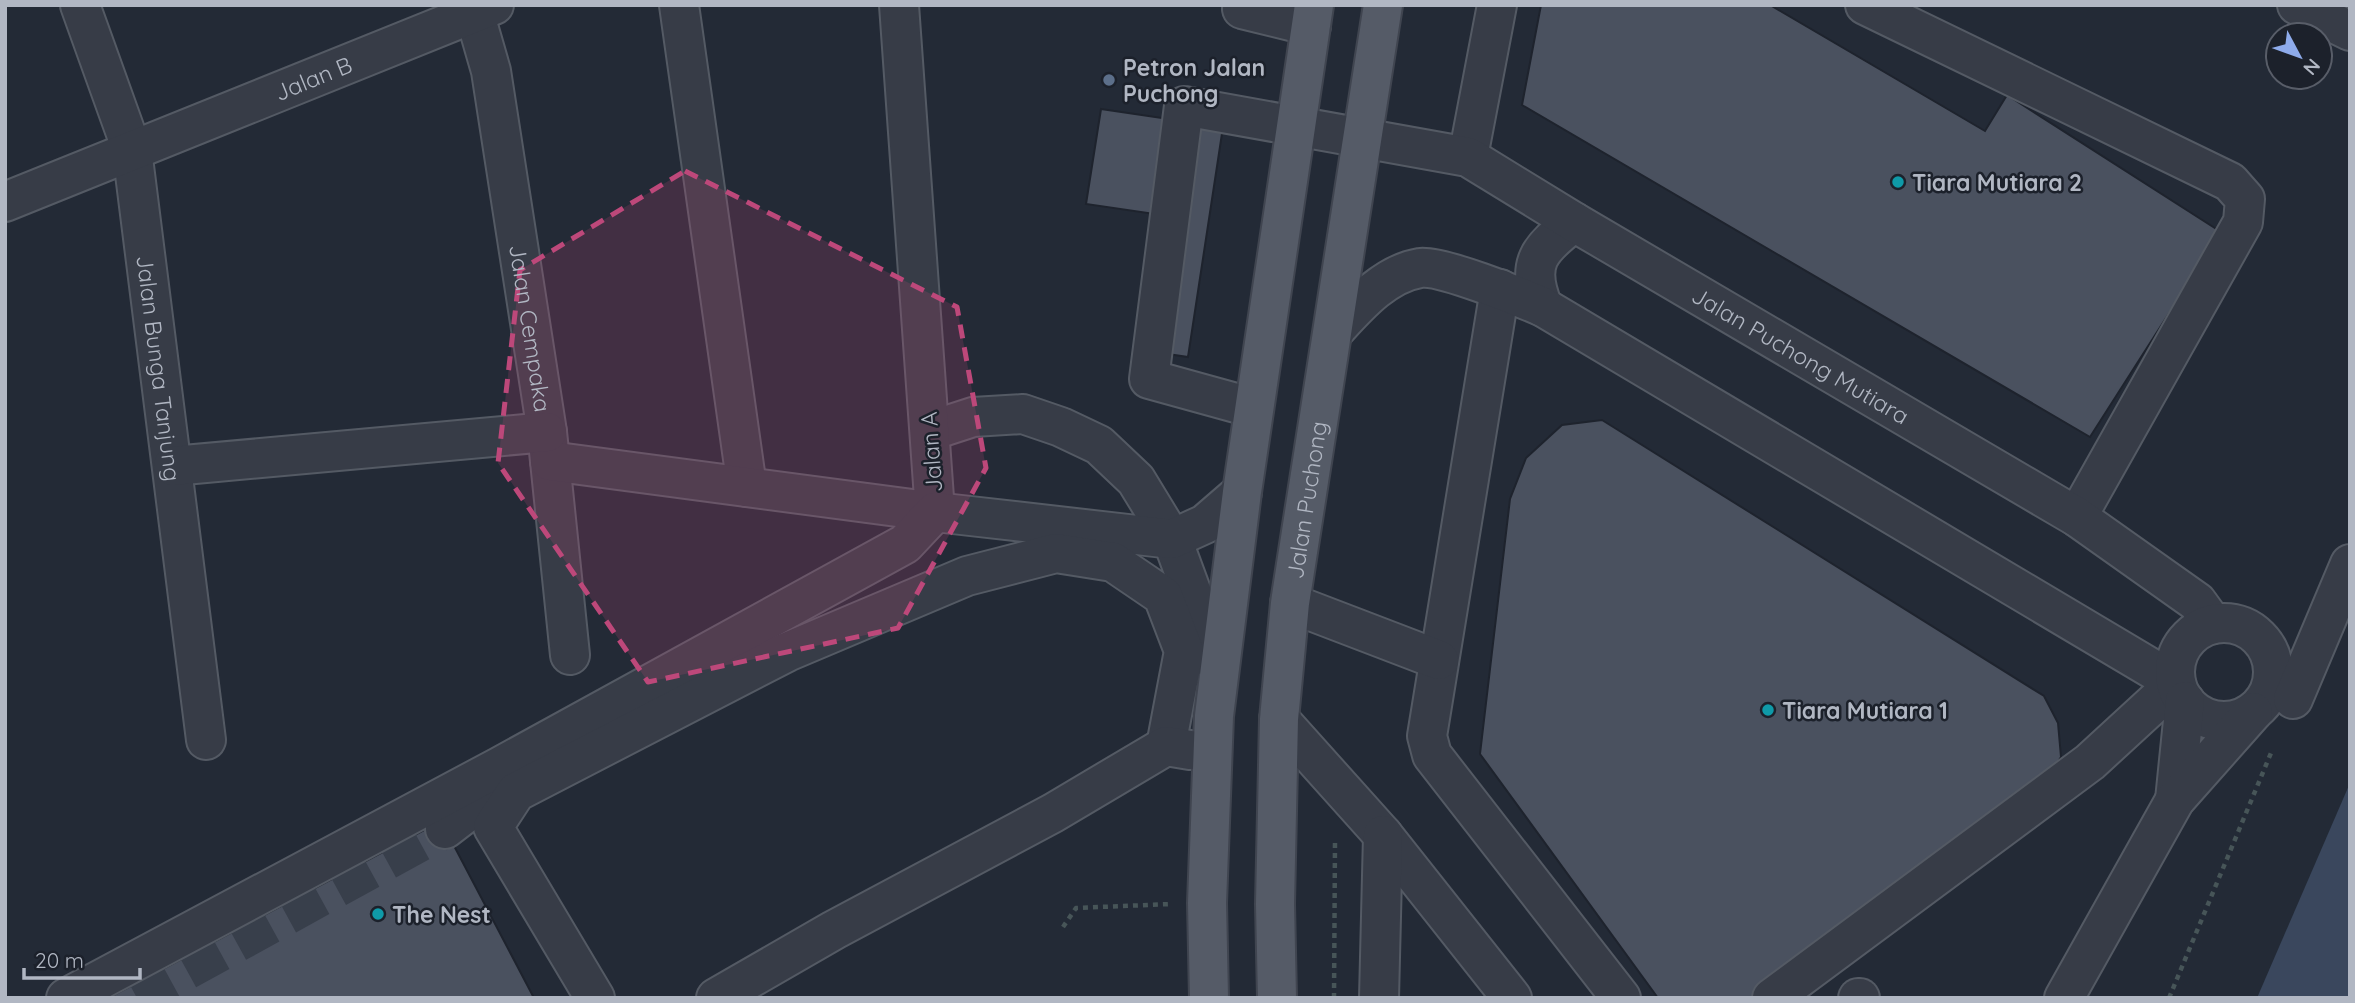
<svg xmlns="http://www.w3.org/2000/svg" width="2355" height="1003" viewBox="0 0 2355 1003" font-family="Quicksand,sans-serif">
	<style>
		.water { fill: #3a475d }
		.building { fill: #4a515f; stroke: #1e232d; stroke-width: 2 }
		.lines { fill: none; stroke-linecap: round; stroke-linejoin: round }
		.minor-tunnel { stroke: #383f4b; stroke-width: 38; stroke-dasharray: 38 19; stroke-linecap: butt }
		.minor-casing { stroke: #545a64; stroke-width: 42 }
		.major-casing { stroke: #404550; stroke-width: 42 }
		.path { stroke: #475558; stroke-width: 4.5; stroke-dasharray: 5 5; stroke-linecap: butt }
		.minor { stroke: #373c47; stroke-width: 38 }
		.major { stroke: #555b67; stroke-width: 38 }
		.marked { fill: #bd487a; fill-opacity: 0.2; stroke: #bd487a; stroke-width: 5; stroke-dasharray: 14 9; stroke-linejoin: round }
		.service-dot { fill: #5c6f8a; stroke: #1c212b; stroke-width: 2.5 }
		.culture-dot { fill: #0f9aa8; stroke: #1c212b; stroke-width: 2.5 }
		.labels { text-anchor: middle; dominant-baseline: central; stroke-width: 5; stroke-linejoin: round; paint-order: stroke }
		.poi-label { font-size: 23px; font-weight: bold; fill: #b1b7c3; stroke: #1c212b; text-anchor: start }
		.street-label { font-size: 23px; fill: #b1b7c3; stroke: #1c212b }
	</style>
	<rect width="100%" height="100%" fill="#232a36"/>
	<polygon class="water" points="2350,783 2350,998 2257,998"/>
	<g class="building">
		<polygon points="1541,5 1770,5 1985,131 2007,95 2221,232 2090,437 1522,105"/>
		<polygon points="1101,109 1223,127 1188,357 1141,350 1162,215 1086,204"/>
		<polygon points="1602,420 2044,696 2058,723 2061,757 2038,795 1764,998 1658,998 1480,754 1510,499 1526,458 1562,425"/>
		<polygon points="441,821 534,998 108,998"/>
	</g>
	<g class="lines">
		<polyline class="minor-tunnel" points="137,998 445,829"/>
		<defs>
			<g id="minor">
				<path id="s1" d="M80,5L132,150L206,740"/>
				<path id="s2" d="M472,5L491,71L547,432L570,655"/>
				<polyline points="679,5 747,487"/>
				<polyline points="1243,5 1242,9 1311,26"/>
				<polyline points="1865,5 2230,182 2245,199 2243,222 2077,517"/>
				<polyline points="2297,5 2350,31"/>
				<polyline points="1468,157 1497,5"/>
				<path id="s3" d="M5,202L494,5"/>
				<polyline points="1500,289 1427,736 1432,755 1621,998"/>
				<path d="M1543,307C1525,263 1539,249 1574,222"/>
				<path d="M1334,331C1357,306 1384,274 1420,268C1441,265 1520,297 1543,307L2176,683L2090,762L1772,998"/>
				<path id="s4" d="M1254,408L1149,379L1184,106L1468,157L1574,222L2077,517L2197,602L2213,624"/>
				<polyline points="930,431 973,417 1023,414 1061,427 1099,445 1136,480 1172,539 1193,596 1203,655"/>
				<polyline points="550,461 935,512 899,5"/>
				<polyline points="173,466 547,432"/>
				<polyline points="1290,603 1439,660"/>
				<circle cx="2224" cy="672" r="49"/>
				<polyline points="2293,699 2350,564"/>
				<polyline points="1279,719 1383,835 1512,998"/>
				<polyline points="2175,800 2185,701"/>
				<polyline points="445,829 471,809 493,778"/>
				<polyline points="66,998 499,767 905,544 935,512 1172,539 1205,524 1242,492"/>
				<polyline points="595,998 493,827 516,792 787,652 967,576 1056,553 1113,562 1163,596 1184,651 1166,746"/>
				<polyline points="716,998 834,930 1053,813 1166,746 1190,750"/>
				<polyline points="1379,998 1383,835"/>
				<polyline points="1858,998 1860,998"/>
				<polyline points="2064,998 2175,800 2253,712"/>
			</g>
			<g id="major">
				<polyline points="1209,998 1207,903 1214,716 1242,492 1314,5"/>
				<path id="s5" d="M1277,998L1275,904L1279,719L1290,603L1383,5"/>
			</g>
		</defs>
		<use href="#minor" class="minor-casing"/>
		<use href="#major" class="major-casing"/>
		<g class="path">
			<polyline points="1063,927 1076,908 1171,904"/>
			<polyline points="1334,998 1335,841"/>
			<polyline points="2169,998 2271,753"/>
		</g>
		<use href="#minor" class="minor"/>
		<use href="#major" class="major"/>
	</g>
	<path class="marked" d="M685,171L957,307L986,468L898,628L648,682L498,463L520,270Z"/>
	<circle class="service-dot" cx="1109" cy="80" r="7"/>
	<g class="culture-dot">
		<circle cx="1898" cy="182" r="7"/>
		<circle cx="1768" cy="710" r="7"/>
		<circle cx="378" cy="914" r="7"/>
	</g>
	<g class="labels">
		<g class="poi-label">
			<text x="1123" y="67">Petron Jalan<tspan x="1123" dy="26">Puchong</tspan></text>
			<text x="1912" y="182">Tiara Mutiara 2</text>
			<text x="1782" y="710">Tiara Mutiara 1</text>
			<text x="392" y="914">The Nest</text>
		</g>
		<g class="street-label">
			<text stroke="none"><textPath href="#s3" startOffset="332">Jalan B</textPath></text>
			<text stroke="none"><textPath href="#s2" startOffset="329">Jalan Cempaka</textPath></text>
			<text stroke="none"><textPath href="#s4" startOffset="1060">Jalan Puchong Mutiara</textPath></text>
			<text stroke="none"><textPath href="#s1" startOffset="374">Jalan Bunga Tanjung</textPath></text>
			<text transform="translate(931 452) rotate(-94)">Jalan A</text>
			<text stroke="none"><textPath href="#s5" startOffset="500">Jalan Puchong</textPath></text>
		</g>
	</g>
	<rect width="2355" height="1003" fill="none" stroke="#b1b7c3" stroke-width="14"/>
	<g transform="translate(2299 56) rotate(131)"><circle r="33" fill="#1c212b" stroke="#585d68" stroke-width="2"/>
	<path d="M0-5L12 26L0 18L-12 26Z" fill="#8eabeb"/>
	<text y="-10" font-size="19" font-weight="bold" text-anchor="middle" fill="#b1b7c3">N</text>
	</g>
	<path d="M24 968v10h116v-10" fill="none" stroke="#b1b7c3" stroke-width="3.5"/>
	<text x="35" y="968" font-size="21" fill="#b1b7c3" stroke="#1c212b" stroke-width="5" paint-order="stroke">20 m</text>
</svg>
